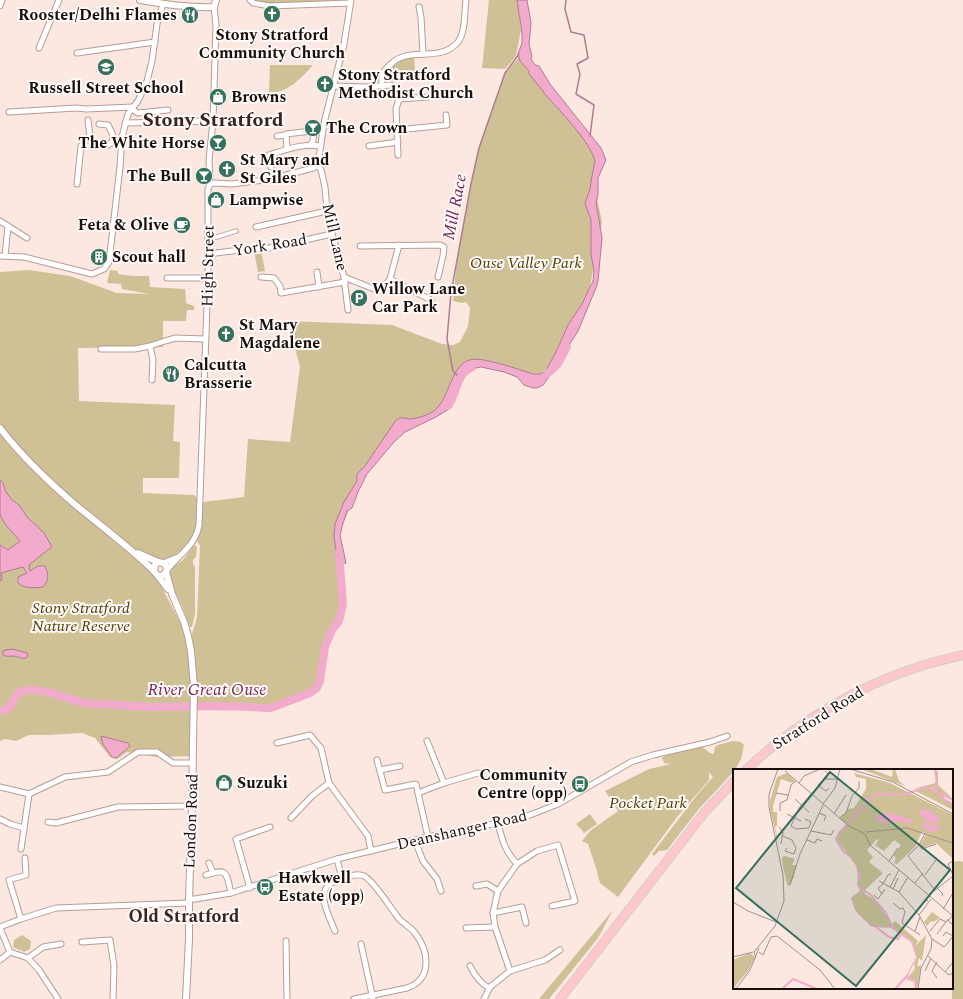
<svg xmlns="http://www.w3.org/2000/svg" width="963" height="999" viewBox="0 0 963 999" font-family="Spectral,serif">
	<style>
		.green { fill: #cfc095; fill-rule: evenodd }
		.water { fill: #f2aacd; stroke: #b07c93 }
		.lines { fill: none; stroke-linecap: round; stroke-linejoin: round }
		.stream { stroke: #b07c93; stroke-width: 1.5 }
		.river { stroke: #f2aacd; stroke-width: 8 }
		.pedestrian-casing { stroke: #b69d95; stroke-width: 5.5 }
		.minor-casing { stroke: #b69d95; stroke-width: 7 }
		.tertiary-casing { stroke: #b69d95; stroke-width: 8 }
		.primary-casing { stroke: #d1cfce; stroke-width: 10 }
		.pedestrian { stroke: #fff; stroke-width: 3.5 }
		.minor { stroke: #fff; stroke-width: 5 }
		.tertiary { stroke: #fff; stroke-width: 6 }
		.primary { stroke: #fec7cb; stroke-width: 8 }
		.labels { text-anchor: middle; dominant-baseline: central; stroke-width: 4; stroke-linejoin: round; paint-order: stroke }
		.poi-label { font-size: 16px; font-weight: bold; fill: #170f0c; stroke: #fff9f7; text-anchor: start }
		.street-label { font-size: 16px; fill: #170f0c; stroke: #fff9f7 }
		.park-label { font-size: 16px; font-style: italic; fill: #514005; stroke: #fff9f7 }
		.water-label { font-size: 17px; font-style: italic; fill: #782655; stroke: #fff9f7 }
		.quarter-label { font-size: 18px; font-weight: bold; fill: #39251f; stroke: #fff9f7 }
		.district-label { font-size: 20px; font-weight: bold; fill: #39251f; stroke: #fff9f7 }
		.inset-river { fill: none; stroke: #f2aacd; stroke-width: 2 }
		.inset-road { fill: none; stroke: #a1918c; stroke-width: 1 }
		.view { fill: #35715d; fill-opacity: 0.15; stroke: #35715d; stroke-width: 2 }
		.inset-edge { fill: none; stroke: #170f0c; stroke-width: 2 }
	</style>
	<rect width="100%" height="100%" fill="#fde8e1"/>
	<g class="green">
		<polygon points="256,0 349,0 270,4 256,2"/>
		<polygon points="489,0 517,0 521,30 516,56 505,69 482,68"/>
		<path d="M521,55L604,157L595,189L602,222L585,314L545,378L470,362L463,364L444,409L400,434L362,477L339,535L343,598L314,688L294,701L266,709L229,703L194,704L193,756L157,757L127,752L117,759L110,757L95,738L82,733L47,735H29L16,741L5,739L0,741V272L29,270L70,276L117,293L149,294L122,289L121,284L107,283L110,270L118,271V274L132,276H149L150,287L185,289L186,303L194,306V310H187L186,321H163V347L78,348L79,401L175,405L173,441L180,442L179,478H143V493L194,495L200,501L203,502L244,497L248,439L290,442L300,367L288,321L392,325L442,344L453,345L460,342L468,326L470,308L466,302L462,303L453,301L457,258L471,184L479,148L505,73ZM196,539L200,546L197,617L190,641L159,582L127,546L146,555L161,559L178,557Z"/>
		<path d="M414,57L416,81L395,82L389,78H385C392,66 400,59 414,57Z"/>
		<path d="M270,65H313C301,78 288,93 269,93Z"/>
		<polygon points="261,250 265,271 258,272 254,251"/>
		<polygon points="194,545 197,547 196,557 193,560 193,563 195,567 195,614 192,627 190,627 182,606 172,586 169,575 173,567 183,560"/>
		<path d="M733,741L741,742L744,745L741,759L735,770L698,810L667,850L659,851L654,856L652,854L697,795L713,777L709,772V780L677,817L618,897L600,883L596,868L588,844L582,841L590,831L618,811L605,791L649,769L671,764L664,763L662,758C671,750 678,753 688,750C693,749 696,747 701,746L710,753L713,754L714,753L715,747L718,745Z"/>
		<polygon points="590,814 597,824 584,833 580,828 576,824"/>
		<polygon points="960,861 963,862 963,999 952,999 952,862"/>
		<polygon points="613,910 598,938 549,999 539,999"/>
		<polygon points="22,935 31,941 30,949 24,952 13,947 14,940"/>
	</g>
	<g class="water">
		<path d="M517,0H527L531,23L529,44L532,57L531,59L535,65L539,66L550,84L601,148L606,160L598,178V195L596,202L602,238L598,281L596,288L578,331L549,377L543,385L537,388H533L524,385L517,377L504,372L481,367L471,369L462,375L457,382L453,392V400L449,409L436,417L405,432L394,442L367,474L358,492L352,508L347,511L343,523L340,535L346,563L338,564L334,536L335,524L344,502L357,481V474L365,466L396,420C402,416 405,419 411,419C418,418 428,415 434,411C443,404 446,392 451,382C462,355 473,357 497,363C509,366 521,370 533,374H540L545,372L556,352L568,325L582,304L593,281L594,271L591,254V220L585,203L590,189L592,176L595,161C590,141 558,109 544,93L543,91L529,74V71L520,61L518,54L522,43V33Z"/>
		<path d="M0,480L3,483L6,492L12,500L19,505L27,517L44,533L52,547L45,552L29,565L30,571L38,566H45C49,575 49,580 43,587C34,588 25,589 18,583V577L27,573L23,567L1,573L2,580L0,581V545L8,550L20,541L5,524L0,515Z"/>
		<path d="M13,649L27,653L28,656L26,658C21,659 18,656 13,656C9,656 7,657 3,655V651L6,650Z"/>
		<polygon points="101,736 128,743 130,746 116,758 112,757 103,744"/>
	</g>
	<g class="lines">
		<g class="stream">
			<polyline points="566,0 565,9 571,32 584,35 588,58 577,64 580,74 576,94 594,105 590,136"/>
			<polyline points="457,375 453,371 447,339 451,293 471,184 479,148 505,73 519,54"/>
		</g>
		<g class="river">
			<polyline points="547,374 558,364 567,347"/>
			<path d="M448,406C457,395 456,374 471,368"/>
			<path d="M0,711C18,710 9,691 28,690C47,689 64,698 81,702C88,704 96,704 102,704C120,705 139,707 157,707C194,706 230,705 266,708H271L310,693L317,688L320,681L325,647L332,630L339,621L343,604L339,553"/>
		</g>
		<defs>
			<polyline id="pedestrian" points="214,238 236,231"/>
			<g id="minor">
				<polyline points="250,0 253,3 270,6 350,3"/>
				<polyline points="0,6 2,0"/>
				<polyline points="419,7 421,17 423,54"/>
				<polyline points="39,48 59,0"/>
				<polyline points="77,53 155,42"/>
				<path d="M382,85C381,74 383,71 391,64C410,45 439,64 458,42C466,31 464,13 466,0"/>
				<polyline points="333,86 366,87 391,85 397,92 399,99 396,109 398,155"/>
				<polyline points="399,99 428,97"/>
				<polyline points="132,109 138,113 168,110"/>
				<polyline points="9,112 76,108 86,109 133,107"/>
				<path d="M88,120C89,126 89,134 91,139C96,148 113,149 113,137C113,134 110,129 108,125L99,124"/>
				<polyline points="125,123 213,121"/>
				<polyline points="397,130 447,125 446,115"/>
				<polyline points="277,136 286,135"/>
				<polyline points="369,146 398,142"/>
				<polyline points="287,149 286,134 311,131 314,133 313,141 310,145"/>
				<polyline points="318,165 321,170 325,187 327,211 332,234 344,277 348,310"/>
				<path d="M271,167L269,155C285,150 303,143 320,146"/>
				<polyline points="77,184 81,146 85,141 91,139"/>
				<polyline points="210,184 215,183 232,184 271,179 313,168 318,165 324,123 344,44 351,0"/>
				<polyline points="0,221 8,226 5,256"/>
				<polyline points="8,226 27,238"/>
				<polyline points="256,227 327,211"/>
				<polyline points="360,246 440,245 444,247 443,256 438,277"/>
				<polyline points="208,254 256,248 269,248 332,234"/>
				<polyline points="0,256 24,257 92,274 104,269 109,262 120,167 122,137 128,114 138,101 147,81 152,61 157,24 163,4"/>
				<polyline points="317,272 319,287"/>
				<polyline points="261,277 274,278 280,286 281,293 345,282"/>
				<polyline points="344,277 374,289 382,289 390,279 399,245"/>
				<polyline points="167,278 208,278"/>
				<polyline points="390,279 431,300"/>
				<polyline points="150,346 153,360 152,380"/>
				<polyline points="101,349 135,349 150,346 165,341 176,338 205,339"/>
				<polyline points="163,563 178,557"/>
				<path d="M167,570C179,554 195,547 199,525L208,278V189L210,184L209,160L213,121L216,25L214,7"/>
				<polyline points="277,743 310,735 321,748 329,783 368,836 371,851"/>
				<polyline points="377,760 385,790 416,784 428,837"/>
				<polyline points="380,770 400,766"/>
				<polyline points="444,783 478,773"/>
				<polyline points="0,787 29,794 65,777 108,772 138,752 157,752 173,763 193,763"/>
				<polyline points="418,793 444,783 427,741"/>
				<polyline points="291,818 312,796 329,783"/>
				<polyline points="0,819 10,824 24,828"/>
				<polyline points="48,822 56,823 118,807 192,806"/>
				<path d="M498,823C502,840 505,851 517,864"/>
				<polyline points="415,841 423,861 437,879 441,891"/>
				<polyline points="21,849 29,794"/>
				<polyline points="337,859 342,879"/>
				<polyline points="209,863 213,873"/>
				<path d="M206,875C228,868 226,872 231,893"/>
				<polyline points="476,886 487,884 498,891"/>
				<polyline points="250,888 236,839 270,827"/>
				<polyline points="189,899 195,899 231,893 337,859 428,837 498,823 530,815 558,804 631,762 653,755 710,742 727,736"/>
				<polyline points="493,913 522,907 526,923"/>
				<polyline points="21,919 9,880 26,875 25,858"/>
				<polyline points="0,927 21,919 56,908 189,903"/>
				<polyline points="0,928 10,952 28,958 39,970 58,999"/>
				<polyline points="466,928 495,927"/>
				<path d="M335,931C330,919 316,893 330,884C334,881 339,880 344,878C350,876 358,873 364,876C373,880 390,907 397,916C401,923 410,926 415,933C429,951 433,979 407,988L354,999"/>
				<polyline points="286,941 287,999"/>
				<polyline points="82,942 110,940 114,966 113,999"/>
				<polyline points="361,944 373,999"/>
				<polyline points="28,958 43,947 61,944"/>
				<polyline points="0,960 10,952"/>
				<path d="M470,966C475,976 480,983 489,988"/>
				<polyline points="510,971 495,927 493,913 498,891 517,864 537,851 558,845 575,901 552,906"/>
				<polyline points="484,999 490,987 510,971 545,960 560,950"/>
			</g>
			<g id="tertiary">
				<path d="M140,0C164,4 189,8 214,7L216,0"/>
				<path d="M0,428C23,458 50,483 78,507C104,528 130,548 154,571"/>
				<polyline points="138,553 158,562"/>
				<polyline points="166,572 172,594 184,622 188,636 191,651 194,686 192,806 189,899 189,939 186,999"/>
				<path d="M158,576C164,576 167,573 167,567L163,563L158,562L155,565L154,571L168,589"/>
			</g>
			<g id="primary">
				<path d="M746,770C795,723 859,685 924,665C937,661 950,658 963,655"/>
				<polyline points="560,999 704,813 734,781"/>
			</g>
		</defs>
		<use href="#pedestrian" class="pedestrian-casing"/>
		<use href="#minor" class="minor-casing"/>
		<use href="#tertiary" class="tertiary-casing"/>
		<use href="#primary" class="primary-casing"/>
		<use href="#pedestrian" class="pedestrian"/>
		<use href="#minor" class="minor"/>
		<use href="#tertiary" class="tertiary"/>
		<use href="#primary" class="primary"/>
	</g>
	<defs>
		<symbol id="church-disc" viewBox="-11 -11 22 22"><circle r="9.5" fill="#35715d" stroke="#fff9f7"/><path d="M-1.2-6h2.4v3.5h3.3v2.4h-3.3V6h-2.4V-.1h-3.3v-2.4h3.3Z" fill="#fff"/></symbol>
		<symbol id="restaurant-disc" viewBox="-11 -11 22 22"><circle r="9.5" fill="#35715d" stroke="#fff9f7"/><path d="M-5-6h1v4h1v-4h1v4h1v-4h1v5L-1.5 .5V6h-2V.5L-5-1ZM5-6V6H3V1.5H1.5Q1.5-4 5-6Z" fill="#fff"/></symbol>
		<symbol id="school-disc" viewBox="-11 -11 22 22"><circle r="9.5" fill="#35715d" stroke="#fff9f7"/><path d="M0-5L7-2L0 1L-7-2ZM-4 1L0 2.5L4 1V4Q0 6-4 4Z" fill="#fff"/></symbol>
		<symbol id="shop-disc" viewBox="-11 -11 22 22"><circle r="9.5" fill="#35715d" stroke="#fff9f7"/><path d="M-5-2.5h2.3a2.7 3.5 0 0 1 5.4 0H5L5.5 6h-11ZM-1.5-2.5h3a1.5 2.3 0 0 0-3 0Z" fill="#fff"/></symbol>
		<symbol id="bar-disc" viewBox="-11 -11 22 22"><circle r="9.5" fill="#35715d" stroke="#fff9f7"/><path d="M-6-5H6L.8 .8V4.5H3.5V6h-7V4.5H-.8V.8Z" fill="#fff"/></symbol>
		<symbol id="cafe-disc" viewBox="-11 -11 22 22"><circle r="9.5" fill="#35715d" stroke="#fff9f7"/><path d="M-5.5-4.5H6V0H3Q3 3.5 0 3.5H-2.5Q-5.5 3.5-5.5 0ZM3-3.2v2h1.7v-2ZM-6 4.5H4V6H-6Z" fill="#fff"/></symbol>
		<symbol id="building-disc" viewBox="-11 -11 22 22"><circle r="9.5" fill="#35715d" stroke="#fff9f7"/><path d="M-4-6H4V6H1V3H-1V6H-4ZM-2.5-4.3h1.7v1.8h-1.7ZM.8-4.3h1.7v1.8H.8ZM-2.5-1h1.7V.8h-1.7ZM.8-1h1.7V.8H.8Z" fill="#fff"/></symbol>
		<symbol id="parking-disc" viewBox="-11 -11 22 22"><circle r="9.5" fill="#35715d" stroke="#fff9f7"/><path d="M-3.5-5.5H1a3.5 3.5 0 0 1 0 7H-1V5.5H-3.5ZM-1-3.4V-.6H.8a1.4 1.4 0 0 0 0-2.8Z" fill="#fff"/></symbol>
		<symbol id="bus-disc" viewBox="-11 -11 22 22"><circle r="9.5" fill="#35715d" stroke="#fff9f7"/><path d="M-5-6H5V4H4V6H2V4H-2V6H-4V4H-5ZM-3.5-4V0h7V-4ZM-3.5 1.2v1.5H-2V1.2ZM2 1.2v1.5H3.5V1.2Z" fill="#fff"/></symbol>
	</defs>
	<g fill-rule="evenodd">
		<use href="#church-disc" x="262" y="4" width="20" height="20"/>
		<use href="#restaurant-disc" x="180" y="5" width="20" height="20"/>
		<use href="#school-disc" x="96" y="57" width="20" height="20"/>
		<use href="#church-disc" x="315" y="74" width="20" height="20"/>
		<use href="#shop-disc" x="208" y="87" width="20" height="20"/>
		<use href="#bar-disc" x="303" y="118" width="20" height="20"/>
		<use href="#bar-disc" x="208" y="133" width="20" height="20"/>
		<use href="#church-disc" x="217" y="159" width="20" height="20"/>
		<use href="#bar-disc" x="194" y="166" width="20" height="20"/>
		<use href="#shop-disc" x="206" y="190" width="20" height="20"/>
		<use href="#cafe-disc" x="172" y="215" width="20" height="20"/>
		<use href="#building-disc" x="89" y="247" width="20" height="20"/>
		<use href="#parking-disc" x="349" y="288" width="20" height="20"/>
		<use href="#church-disc" x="216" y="324" width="20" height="20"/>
		<use href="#restaurant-disc" x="161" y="364" width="20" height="20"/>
		<use href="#shop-disc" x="214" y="773" width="20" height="20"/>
		<use href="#bus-disc" x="570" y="774" width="20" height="20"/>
		<use href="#bus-disc" x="255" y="877" width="20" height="20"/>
	</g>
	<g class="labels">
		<g class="poi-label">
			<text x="177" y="15" text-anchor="end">Rooster/Delhi Flames</text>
			<text x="272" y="35" text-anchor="middle">Stony Stratford<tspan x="272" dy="18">Community Church</tspan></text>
			<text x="338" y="75">Stony Stratford<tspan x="338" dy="18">Methodist Church</tspan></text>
			<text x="106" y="88" text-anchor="middle">Russell Street School</text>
			<text x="231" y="97">Browns</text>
			<text x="326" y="128">The Crown</text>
			<text x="205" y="143" text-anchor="end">The White Horse</text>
			<text x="240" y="160">St Mary and<tspan x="240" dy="18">St Giles</tspan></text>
			<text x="191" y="176" text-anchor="end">The Bull</text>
			<text x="229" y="200">Lampwise</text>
			<text x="169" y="225" text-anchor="end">Feta &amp; Olive</text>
			<text x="112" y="257">Scout hall</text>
			<text x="372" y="289">Willow Lane<tspan x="372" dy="18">Car Park</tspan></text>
			<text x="239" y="325">St Mary<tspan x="239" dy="18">Magdalene</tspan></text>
			<text x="184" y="365">Calcutta<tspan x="184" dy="18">Brasserie</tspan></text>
			<text x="567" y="775" text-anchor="end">Community<tspan x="567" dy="18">Centre (opp)</tspan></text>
			<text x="237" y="783">Suzuki</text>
			<text x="278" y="878">Hawkwell<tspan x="278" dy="18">Estate (opp)</tspan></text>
		</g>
		<g class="street-label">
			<text transform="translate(335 237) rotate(77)">Mill Lane</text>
			<text transform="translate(270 245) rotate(-9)">York Road</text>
			<text transform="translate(208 266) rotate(-89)">High Street</text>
			<text transform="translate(818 718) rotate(-32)">Stratford Road</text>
			<text transform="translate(191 821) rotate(-88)">London Road</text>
			<text transform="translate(462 830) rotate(-13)">Deanshanger Road</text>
		</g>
		<g class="park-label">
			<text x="526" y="263">Ouse Valley Park</text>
			<text x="81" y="608">Stony Stratford<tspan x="81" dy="18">Nature Reserve</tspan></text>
			<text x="648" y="803">Pocket Park</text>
		</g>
		<g class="water-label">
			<text transform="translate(455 207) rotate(-79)">Mill Race</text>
			<text x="207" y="690">River Great Ouse</text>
		</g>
		<g class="quarter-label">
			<text x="184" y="916">Old Stratford</text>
		</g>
		<g class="district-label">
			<text x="213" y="120">Stony Stratford</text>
		</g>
	</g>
	<g transform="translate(733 769)">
		<rect width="220" height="220" fill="#fde8e1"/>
		<path d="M128,0H138L159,8L160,0H162L166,12L172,17ZM201,0L205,3V16L220,30L199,18L179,20L203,14ZM54,4L62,12L59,14L48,10L40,37V43H44V57L42,58L48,86L37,40V32L44,8ZM121,4L157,14L220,46V74L189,63L182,78L164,95L161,94L163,89L160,86L168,76L161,71L151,82L142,76L146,71L144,70L134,81L140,88L136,93L150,104L131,122L132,125L142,131L159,155L162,152L185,172L182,177L193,166L189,192L186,189L184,197H188L184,220L182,212L175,208L182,200L181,195L184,189L179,172L160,158H139L122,141L118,129L128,121L125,114L124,98L104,71L106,64L113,55L107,50L115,40L121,39L133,20V10L123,8ZM197,18L211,24L210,30L220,35V41L181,21ZM193,65L220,74V90L203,74L189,79L187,76ZM52,87L62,90L59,96H63L61,108L55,118L50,98L49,88ZM199,143L207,149L200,153L198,152L194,157L191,153ZM17,184L22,188L15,202L0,220V191Z" fill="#cfc095"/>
		<path d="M188,40L196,41L207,50L204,54H199L191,50L186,43ZM147,43L165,46L182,52L176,55L170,52L146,54V49L145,51L142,48L145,46L147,48ZM191,53L205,57L206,60L200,63L194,61L188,56ZM116,86L121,90L128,107L125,113L128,121L119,130L126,145L140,157L160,158L179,172L184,188L174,208L172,209L183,188L178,173L158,159L139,158L125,145L118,129L127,122L124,115L125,105L122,93Z" fill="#f2aacd"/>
		<path class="inset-river" d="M202,0L204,11L202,17L204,21M211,24L210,30L220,35M118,88L110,82L103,70L106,64L132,36V31L146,25L168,26L195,18L220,31M127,119L138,126L153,144L160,159M143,158L156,168L165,170L168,165M174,206L175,210L182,212L183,220M49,220L60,210L84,220M162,220L174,207"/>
		<path class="inset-road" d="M117,0L160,13L220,45M52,2L116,57L132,65M92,2L95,5L91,10H106M91,10L85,16L93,22L96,19M66,14L71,7L85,1M43,24L55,26M62,30L76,43M90,35L102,19L107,0M47,42V34L54,31L58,16L63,12M86,44L93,47L91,52M54,45L68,52M101,45L113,26M106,49L113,44L119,27L126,19V12M72,50L78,53L76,59L63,60L58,57L66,39L78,25M46,58L50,63L48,75M78,62L98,66L101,61M133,63L174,59L220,74M192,64L186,76L175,87L201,120M132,65L137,76L220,147M50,67L59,71L63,79M74,71L82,74L84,70L89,72M186,76L189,80L203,75M54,79L52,82L61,85L63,79M156,92L165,79M220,92L215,95L220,106M192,106L203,91M175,108L166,123L186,146L199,170L198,180L188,199L185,220M146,112L166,123M182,114L190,104M150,115L155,106L158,105M57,116L67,85L90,36M157,118L166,101M203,118L210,125L209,127M160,120L165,109M149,125L145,119L150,115M141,126L145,130L152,120M196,126L220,107M0,133L15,142L43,153M160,134L167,140L170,139M170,139L172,143L169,154L187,166M210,140L220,124M183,143L192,131L195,132M186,146L198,130M219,155L215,152L220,146M182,162L187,148M197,162L207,150L213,153M204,165L215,150M210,167L213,163L220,167L214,175M199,170L211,178L214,175M26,183L30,186L38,168L44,167L87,201L102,220M194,186L210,201L216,206L220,204M0,188L20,183M23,189L21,183L42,157L51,132L50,106L36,38V25L45,0M192,202L198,189M212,203L220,193M204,209L199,202L204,193M3,220L17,201L26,179"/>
		<path class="view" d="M97,3L217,101L123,217L3,119Z"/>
		<rect width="220" height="220" class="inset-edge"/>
	</g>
</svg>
